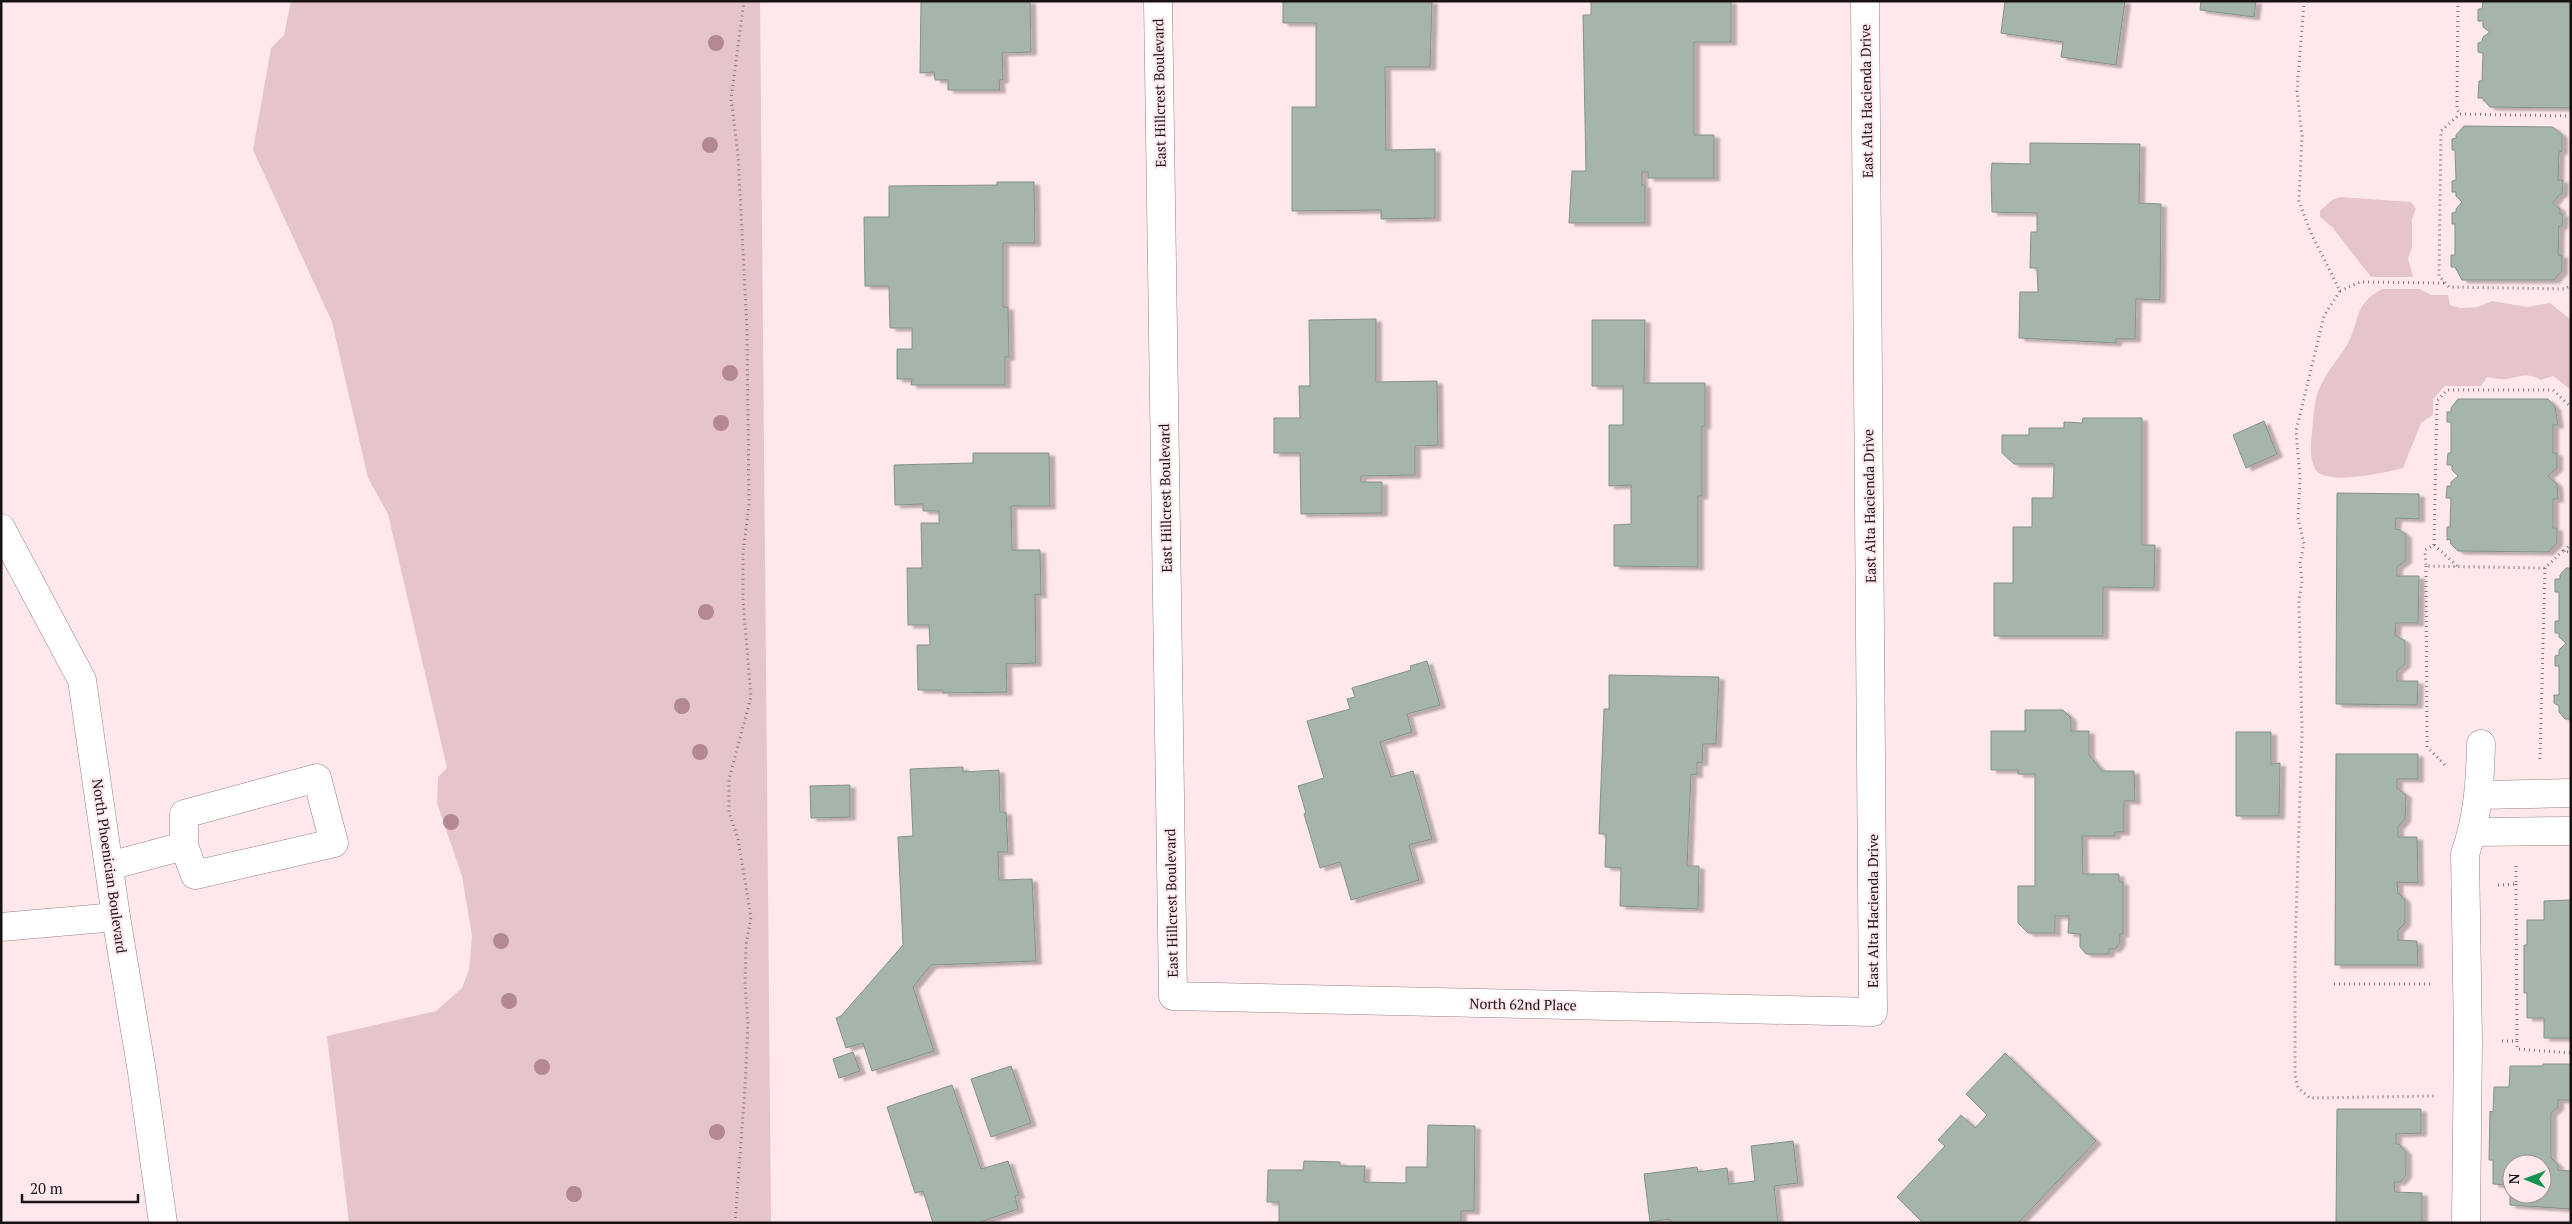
<svg xmlns="http://www.w3.org/2000/svg" width="2572" height="1224" viewBox="0 0 2572 1224" font-family="'PT Serif',serif">
	<style>
		.green { fill: #e5c5c9 }
		.building { fill: #a5b5a9; stroke: #839287; fill-rule: evenodd; filter: url(#shadow) }
		.lines { fill: none; stroke-linecap: round; stroke-linejoin: round }
		.minor-casing { stroke: #958183; stroke-width: 29 }
		.path { stroke: #837577; stroke-width: 3; stroke-dasharray: 1 4; stroke-linecap: butt }
		.minor { stroke: #fff; stroke-width: 28 }
		.tree { fill: #b38890 }
		.labels { text-anchor: middle; dominant-baseline: central; stroke-width: 4; stroke-linejoin: round; paint-order: stroke }
		.street-label { font-size: 14px; fill: #191213; stroke: #ffe8eb }
	</style>
	<defs>
		<filter id="shadow"><feDropShadow dx="5.5" dy="3" stdDeviation="1" flood-color="#0004"/></filter>
	</defs>
	<rect width="100%" height="100%" fill="#ffe8eb"/>
	<g class="green">
		<polygon points="291,1 760,1 771,1223 349,1223 327,1036 436,1011 462,988 469,970 472,936 462,876 437,803 438,777 447,768 388,514 368,478 332,322 253,150 271,48 284,35"/>
		<polygon points="2340,197 2411,202 2416,209 2412,219 2412,248 2408,258 2413,277 2371,277 2332,227 2320,217 2320,211 2332,200"/>
		<path d="M2382,289H2420L2431,295H2448L2450,305L2460,308L2478,307L2492,301L2527,307L2550,303L2571,320V390L2553,376L2541,380C2527,372 2521,377 2507,379C2500,380 2494,378 2487,377L2481,386H2445L2433,399V415L2421,423L2403,468C2387,472 2325,487 2315,469C2309,457 2311,444 2312,432C2314,415 2313,399 2322,383C2328,370 2339,358 2347,345C2361,320 2352,306 2382,289Z"/>
	</g>
	<g class="building">
		<polygon points="921,1 1030,1 1031,52 1002,53 1003,80 999,80 1000,90 948,90 948,80 935,80 934,72 920,73"/>
		<polygon points="1283,1 1432,1 1430,67 1385,67 1386,150 1435,149 1435,218 1381,219 1381,210 1292,211 1292,107 1316,107 1316,23 1283,23"/>
		<polygon points="1591,1 1731,1 1731,42 1694,42 1694,135 1714,135 1714,178 1648,178 1648,172 1642,172 1642,185 1645,185 1645,223 1569,223 1572,171 1586,171 1583,15 1591,15"/>
		<polygon points="2005,1 2125,1 2116,65 2061,57 2063,42 2001,33"/>
		<polygon points="2201,1 2256,1 2254,17 2200,10"/>
		<polygon points="2483,1 2571,1 2571,108 2490,107 2482,98 2478,98 2479,81 2482,81 2483,53 2478,52 2478,43 2482,42 2483,37 2490,32 2483,27 2483,21 2478,21 2478,9 2482,9"/>
		<polygon points="2464,126 2553,127 2562,135 2562,151 2559,152 2558,180 2563,180 2562,194 2560,194 2553,203 2560,209 2560,214 2563,214 2562,226 2559,226 2558,255 2562,255 2562,271 2554,280 2462,280 2455,267 2451,267 2451,255 2455,255 2455,224 2452,224 2452,213 2456,212 2456,209 2462,202 2456,196 2456,192 2452,192 2452,181 2456,180 2455,150 2452,150 2452,139 2456,138 2456,135"/>
		<polygon points="2030,143 2140,144 2139,203 2161,204 2160,300 2136,299 2135,339 2116,339 2116,343 2019,338 2020,292 2038,292 2037,268 2030,268 2031,232 2037,232 2037,213 1992,212 1991,174 1992,163 2030,164"/>
		<polygon points="997,182 1034,182 1035,243 1003,243 1003,307 1008,307 1009,357 1005,357 1005,385 911,385 912,379 897,379 897,349 912,349 912,328 890,328 889,286 865,286 864,217 889,217 889,186 997,185"/>
		<polygon points="1376,319 1376,382 1437,381 1438,445 1415,446 1415,475 1361,476 1361,482 1382,482 1382,513 1301,514 1300,453 1274,453 1274,418 1300,418 1299,386 1310,386 1309,320"/>
		<polygon points="1592,320 1645,320 1644,383 1705,383 1705,426 1702,426 1702,496 1698,496 1698,567 1614,566 1614,525 1631,524 1631,485 1609,486 1609,425 1623,425 1623,386 1592,386"/>
		<polygon points="2458,399 2548,399 2555,407 2558,425 2553,425 2553,453 2557,453 2557,468 2548,476 2557,484 2558,499 2553,499 2553,528 2557,528 2557,543 2548,552 2458,551 2451,544 2450,539 2447,540 2447,527 2450,527 2451,498 2446,498 2447,486 2451,486 2451,482 2458,476 2452,470 2452,465 2447,465 2448,453 2451,453 2451,422 2447,422 2447,412 2451,412 2451,408"/>
		<polygon points="2083,418 2142,418 2142,545 2155,545 2154,588 2103,587 2103,636 1994,636 1994,583 2013,583 2013,527 2032,527 2032,498 2053,498 2054,464 2014,464 2002,453 2002,435 2029,435 2029,428 2064,428 2064,422 2082,423"/>
		<polygon points="2264,421 2277,454 2246,468 2233,435"/>
		<polygon points="973,453 1049,453 1050,506 1011,506 1012,550 1040,550 1041,595 1035,594 1036,663 1006,664 1007,692 943,693 943,690 918,690 917,645 930,645 929,625 908,625 907,568 922,568 921,523 939,523 939,511 923,511 923,504 895,505 894,465 973,463"/>
		<polygon points="2337,493 2419,494 2419,519 2396,518 2395,529 2399,529 2406,535 2406,560 2397,567 2397,576 2419,576 2418,623 2396,623 2395,635 2405,641 2405,664 2397,671 2397,681 2418,681 2417,705 2336,704"/>
		<polygon points="2566,568 2571,568 2571,719 2565,719 2559,712 2559,706 2554,703 2554,695 2559,695 2559,666 2555,666 2555,656 2559,655 2559,650 2566,643 2559,637 2559,633 2555,633 2555,621 2559,621 2559,592 2555,592 2555,579 2560,579 2560,575"/>
		<polygon points="1427,661 1440,705 1407,714 1412,732 1380,742 1391,777 1413,771 1432,839 1409,845 1419,880 1351,900 1340,862 1320,868 1304,814 1306,813 1298,786 1324,778 1307,721 1350,709 1347,699 1355,697 1352,688 1411,670 1410,666"/>
		<polygon points="1609,675 1719,677 1716,744 1703,744 1702,763 1697,762 1697,775 1691,774 1687,866 1699,866 1698,909 1620,906 1621,868 1605,867 1606,834 1599,834 1604,709 1609,709"/>
		<polygon points="2025,710 2063,710 2071,718 2071,731 2089,731 2089,755 2102,771 2134,771 2135,801 2124,801 2124,832 2115,832 2115,836 2082,836 2083,874 2119,874 2119,882 2123,882 2123,934 2120,934 2120,943 2115,949 2109,949 2109,954 2086,954 2080,947 2080,934 2068,933 2069,916 2055,916 2055,933 2028,933 2018,923 2018,886 2035,886 2035,774 2018,774 2018,770 1991,770 1991,731 2025,731"/>
		<polygon points="2236,732 2271,732 2271,764 2280,763 2279,816 2236,816"/>
		<polygon points="2336,754 2418,754 2418,779 2397,779 2397,788 2406,795 2405,819 2398,827 2398,837 2417,837 2418,883 2397,882 2398,893 2405,900 2405,923 2398,930 2398,940 2417,941 2418,965 2335,965"/>
		<polygon points="963,767 963,772 999,770 1000,812 1006,812 1008,852 998,852 999,880 1032,879 1036,961 931,965 913,987 934,1051 872,1071 863,1043 846,1048 836,1018 841,1016 903,945 898,837 913,836 910,769"/>
		<polygon points="850,785 850,817 811,818 810,786"/>
		<polygon points="2571,900 2571,1038 2544,1038 2544,1018 2527,1018 2527,993 2524,993 2524,945 2527,945 2527,920 2544,920 2544,901"/>
		<polygon points="853,1052 860,1071 839,1078 833,1059"/>
		<polygon points="2005,1053 2096,1141 2018,1223 1923,1223 1897,1197 1945,1146 1938,1140 1961,1115 1975,1128 1987,1115 1966,1094"/>
		<path d="M2543,1064H2571V1100H2558V1107L2551,1113V1158L2558,1165V1170L2571,1171V1209L2510,1205V1185L2493,1184V1160H2489L2490,1111L2493,1112L2494,1087H2509L2510,1066H2543ZM2512,1164H2542V1194H2512Z"/>
		<polygon points="1011,1066 1031,1123 991,1137 971,1079"/>
		<polygon points="952,1085 981,1169 1008,1161 1019,1195 1015,1196 1018,1209 977,1223 933,1223 923,1191 915,1193 887,1107"/>
		<polygon points="2337,1109 2421,1109 2421,1133 2396,1134 2396,1144 2399,1144 2406,1152 2406,1175 2400,1182 2394,1182 2395,1192 2422,1193 2422,1223 2336,1223"/>
		<polygon points="1428,1125 1475,1126 1474,1211 1461,1211 1461,1223 1279,1223 1279,1202 1267,1202 1268,1170 1303,1170 1304,1161 1340,1162 1340,1166 1365,1166 1364,1182 1406,1183 1406,1167 1427,1167"/>
		<polygon points="1793,1141 1798,1183 1774,1186 1778,1223 1671,1223 1670,1219 1650,1222 1644,1174 1697,1167 1698,1172 1727,1168 1729,1184 1755,1181 1751,1146"/>
	</g>
	<g class="lines">
		<defs>
			<g id="minor">
				<polyline points="1158,1 1173,996 1873,1012 1865,1"/>
				<polyline points="1,528 82,680 116,917 142,1072 163,1223"/>
				<polyline points="2480,795 2571,793"/>
				<polyline points="2473,832 2571,831"/>
				<polyline points="109,866 184,846 195,875 334,843 317,778 184,814 184,846"/>
				<polyline points="1,927 116,917"/>
				<path d="M2466,1223L2468,1040L2465,854C2478,817 2480,783 2481,744"/>
			</g>
		</defs>
		<use href="#minor" class="minor-casing"/>
		<g class="path">
			<polyline points="2304,1 2297,91 2302,136 2299,201 2310,231 2340,291 2324,316 2296,431 2300,478 2298,518 2304,544 2300,563 2302,581 2299,600 2302,733 2295,951 2295,1075 2298,1088 2310,1098 2435,1096"/>
			<polyline points="2458,1 2457,110 2460,114"/>
			<polyline points="2571,116 2460,114 2441,131 2439,276 2449,287 2564,289 2571,286"/>
			<polyline points="2340,291 2360,282 2444,283"/>
			<polyline points="2434,545 2437,401 2447,390 2553,390 2571,407"/>
			<polyline points="2564,551 2571,544"/>
			<polyline points="2426,566 2427,747 2445,765"/>
			<polyline points="2457,566 2434,545 2425,550 2426,566 2545,568"/>
			<polyline points="2540,759 2545,568 2563,551 2571,552"/>
			<polyline points="2516,884 2517,1041"/>
			<polyline points="2498,885 2516,884 2516,866"/>
			<polyline points="2334,984 2432,984"/>
			<polyline points="2502,1041 2517,1041 2517,1049 2571,1053"/>
			<polyline points="735,1223 745,1088 748,1024 745,984 746,945 751,917 738,839 729,812 729,779 751,697 743,600 743,553 749,505 747,329 738,155 731,99 744,1"/>
		</g>
		<use href="#minor" class="minor"/>
	</g>
	<g class="tree">
		<circle cx="716" cy="43" r="8"/>
		<circle cx="710" cy="145" r="8"/>
		<circle cx="730" cy="373" r="8"/>
		<circle cx="721" cy="423" r="8"/>
		<circle cx="706" cy="612" r="8"/>
		<circle cx="682" cy="706" r="8"/>
		<circle cx="700" cy="752" r="8"/>
		<circle cx="451" cy="822" r="8"/>
		<circle cx="501" cy="941" r="8"/>
		<circle cx="509" cy="1001" r="8"/>
		<circle cx="542" cy="1067" r="8"/>
		<circle cx="717" cy="1132" r="8"/>
		<circle cx="574" cy="1194" r="8"/>
	</g>
	<g class="labels">
		<g class="street-label">
			<text transform="translate(1159 93) rotate(-91)">East Hillcrest Boulevard</text>
			<text transform="translate(1866 101) rotate(-91)">East Alta Hacienda Drive</text>
			<text transform="translate(1165 498) rotate(-91)">East Hillcrest Boulevard</text>
			<text transform="translate(1869 506) rotate(-91)">East Alta Hacienda Drive</text>
			<text transform="translate(110 866) rotate(82)">North Phoenician Boulevard</text>
			<text transform="translate(1171 903) rotate(-91)">East Hillcrest Boulevard</text>
			<text transform="translate(1872 911) rotate(-90)">East Alta Hacienda Drive</text>
			<text transform="translate(1523 1004) rotate(1)">North 62nd Place</text>
		</g>
	</g>
	<rect width="2572" height="1224" fill="none" stroke="#191213" stroke-width="5"/>
	<g transform="translate(2527 1179) rotate(271)"><circle r="24" fill="#ffe8eb" stroke="#a39295"/>
	<path d="M0-4L9 19L0 12L-9 19Z" fill="#129351"/>
	<text y="-8" font-size="14" font-weight="bold" text-anchor="middle" fill="#191213">N</text>
	</g>
	<path d="M22 1194v8h116v-8" fill="none" stroke="#191213" stroke-width="2.5"/>
	<text x="30" y="1194" font-size="15" fill="#191213" stroke="#ffe8eb" stroke-width="4" paint-order="stroke">20 m</text>
</svg>
